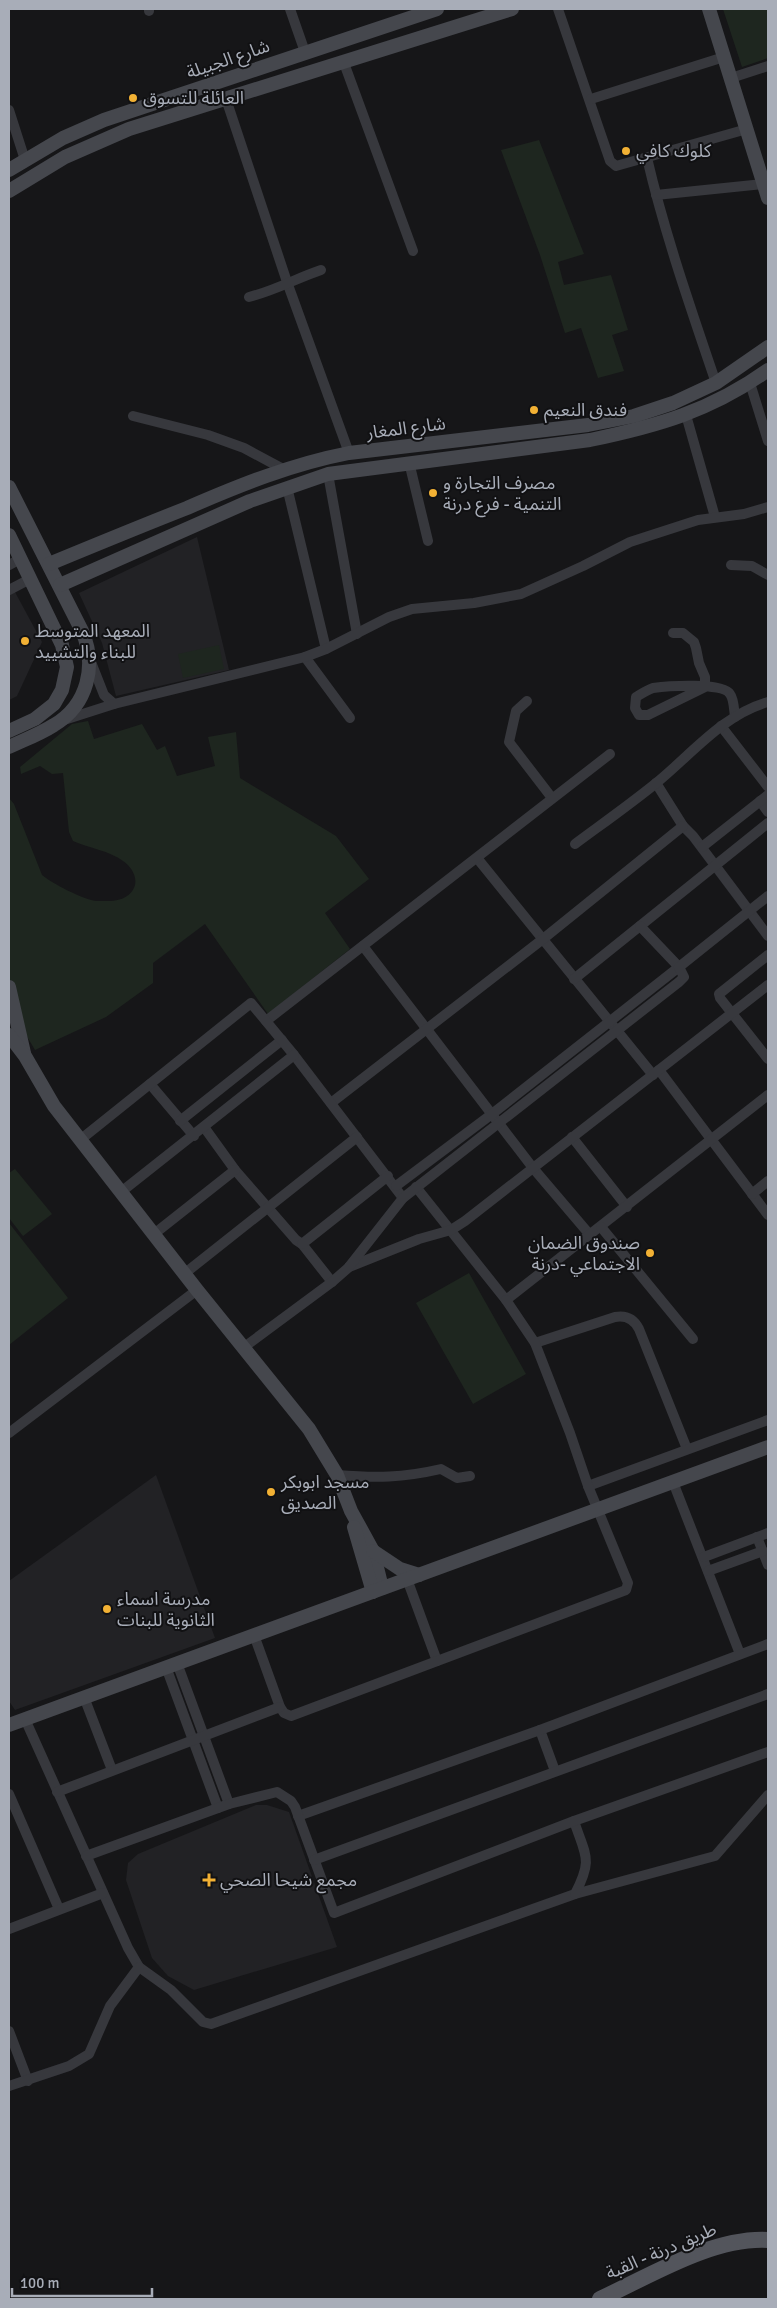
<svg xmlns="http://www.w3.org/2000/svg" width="777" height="2308" viewBox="0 0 777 2308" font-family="Signika,'Noto Sans Arabic',sans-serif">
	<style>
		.built { fill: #222225 }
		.green { fill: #1e261f }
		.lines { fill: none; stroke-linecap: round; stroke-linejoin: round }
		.street { stroke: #37383d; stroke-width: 10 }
		.secondary { stroke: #45474d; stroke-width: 14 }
		.primary { stroke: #53555c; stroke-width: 16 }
		.poi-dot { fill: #f2b134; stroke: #111113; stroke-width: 2 }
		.labels { text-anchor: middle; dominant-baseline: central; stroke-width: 4; stroke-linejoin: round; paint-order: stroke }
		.street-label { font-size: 18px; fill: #a8adb8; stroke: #111113 }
		.poi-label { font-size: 18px; fill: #a8adb8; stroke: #111113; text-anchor: start }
	</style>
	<rect width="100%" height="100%" fill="#161618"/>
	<g class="built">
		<polygon points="197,537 229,670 116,696 102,643 79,593"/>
		<polygon points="9,581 42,642 17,696 9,700"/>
		<polygon points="156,1475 215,1638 15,1710 9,1701 9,1581"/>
		<polygon points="256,1805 267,1805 289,1812 337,1947 194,1990 168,1976 152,1958 126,1880 128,1863 138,1854"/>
	</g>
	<g class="green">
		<polygon points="723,9 768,9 768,58 742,67"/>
		<polygon points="539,140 584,254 558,262 564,285 611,275 628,330 612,335 624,371 598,378 581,328 565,333 540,255 501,150"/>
		<polygon points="219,645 224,669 183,678 178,654"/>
		<path d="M88,721L94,739L142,724L157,750L165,746L177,776L215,766L208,737L236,732L240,778L336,836L369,879L325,913L350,949L268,1014L205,924L153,963V983L106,1017L35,1050L22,1028L9,978V798L14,804L42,875C51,883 84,900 97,901C106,901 119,902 127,896C141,886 136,870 123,861C110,851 89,848 73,841L69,832L63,773L52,774L40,766L21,774L20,767L72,724Z"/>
		<polygon points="15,1169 52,1214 23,1236 9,1218 9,1173"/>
		<polygon points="9,1223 68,1298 9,1345"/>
		<polygon points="469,1273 526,1374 473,1404 416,1303"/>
	</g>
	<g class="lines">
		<g class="street">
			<polyline points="290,9 305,52"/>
			<polyline points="558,9 610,161 616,166 747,129"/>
			<polyline points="149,11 149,9"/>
			<polyline points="344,63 413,251"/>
			<polyline points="731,78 768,66"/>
			<polyline points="226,99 287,282 349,453"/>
			<polyline points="591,99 724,57"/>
			<polyline points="9,110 25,160"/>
			<path d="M647,158C665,235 691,309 716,383"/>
			<polyline points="656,195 763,184"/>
			<path d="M249,297C274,291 297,278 321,270"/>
			<polyline points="750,383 768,441"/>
			<polyline points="686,415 715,517"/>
			<polyline points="133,416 208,435 244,448 283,469"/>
			<polyline points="409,462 428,541"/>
			<polyline points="328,474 357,634"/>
			<polyline points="287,487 326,649"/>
			<polyline points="9,565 20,559"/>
			<polyline points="731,565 752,566 768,575"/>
			<polyline points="9,590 30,579"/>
			<path d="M673,633H683L694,642L696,648L699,663L705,677V687L648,715H639L635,708L636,697C641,694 647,690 653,688C667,686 723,682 730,694C734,699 734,710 735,717"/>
			<polyline points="305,657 350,718"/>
			<polyline points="91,662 104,695 114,704"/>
			<polyline points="527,701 516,711 509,742 552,798"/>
			<polyline points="64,720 114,704 305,657 326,649 389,617 412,609 474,603 521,594 583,566 630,542 698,520 744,514 768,507"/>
			<polyline points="721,726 768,787"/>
			<polyline points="656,783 683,826 693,836 768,936"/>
			<polyline points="760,801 768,812"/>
			<path d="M575,844C602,824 629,805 655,784C691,755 722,715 768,702"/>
			<polyline points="702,847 768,795"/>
			<polyline points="477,858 653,1075"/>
			<polyline points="363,946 533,1168 590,1235"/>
			<polyline points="768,955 719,994 720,998 768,1059"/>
			<polyline points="574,979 768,823"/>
			<polyline points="266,1021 610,754"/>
			<polyline points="659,1070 768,1215"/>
			<polyline points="150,1084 194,1136"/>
			<polyline points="331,1103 543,939 683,826"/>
			<polyline points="180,1121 282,1040"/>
			<polyline points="204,1127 235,1170 296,1240 302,1244 332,1282"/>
			<polyline points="572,1137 627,1207"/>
			<polyline points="80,1140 251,1003 294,1055 403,1198"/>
			<polyline points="396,1186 492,1114 679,967 640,926"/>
			<polyline points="416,1187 506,1300 768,1095"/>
			<polyline points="121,1192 294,1055"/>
			<polyline points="752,1194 768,1181"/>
			<polyline points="601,1227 693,1339"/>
			<polyline points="154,1234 235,1170"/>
			<polyline points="302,1244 388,1176"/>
			<polyline points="349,1267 419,1239 451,1230 465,1221 768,985"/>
			<polyline points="184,1274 357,1137"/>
			<path d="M535,1343L615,1317C626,1315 634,1319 639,1329L687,1449"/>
			<polyline points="243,1348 332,1282 348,1268 403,1198 679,982 684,977 679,967 768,896"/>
			<polyline points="9,1433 197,1290"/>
			<path d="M337,1475C376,1478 402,1478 441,1469L457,1478L470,1476"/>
			<polyline points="673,1482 740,1654"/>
			<polyline points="588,1486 768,1420"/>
			<polyline points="757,1537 768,1565"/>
			<polyline points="704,1557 768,1533"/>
			<polyline points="708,1571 763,1551"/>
			<polyline points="407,1579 437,1661"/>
			<polyline points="254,1635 280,1707 284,1713 291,1716 626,1590 628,1583 588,1486 570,1433 535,1343 506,1300"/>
			<polyline points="177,1663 229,1804"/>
			<polyline points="166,1667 218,1808"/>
			<polyline points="84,1697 112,1770"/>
			<polyline points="25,1719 128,1948 139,1967 171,1990 203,2022 211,2024 575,1894 715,1856 768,1795"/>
			<polyline points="540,1730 555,1771"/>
			<polyline points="57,1792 280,1707"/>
			<polyline points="9,1794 59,1909"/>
			<polyline points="298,1816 540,1730 768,1644"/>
			<path d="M574,1821C586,1857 593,1859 575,1894"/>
			<polyline points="86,1856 229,1804 277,1792 291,1801 295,1807 334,1913 574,1821 768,1752"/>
			<polyline points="314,1860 768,1694"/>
			<polyline points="9,1929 103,1893"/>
			<polyline points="9,2031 28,2081"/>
			<polyline points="9,2086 69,2066 89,2054 110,2006 139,1967"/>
		</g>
		<g class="secondary">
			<polyline points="709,9 768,198"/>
			<polyline points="9,170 63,138 104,120 437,9"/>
			<polyline points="9,191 65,157 129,129 512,9"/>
			<path d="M9,487L82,631C97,665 88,705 54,725C40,734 24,740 9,747"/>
			<polyline points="9,535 62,645 67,667 62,690 54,704 35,719 9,731"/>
			<path d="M49,564C95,545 141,526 187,508C240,485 292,464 349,453L588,425L634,416L673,403L716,383L768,347"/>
			<path d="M60,585L250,501L328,474L590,440C657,426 711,411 768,370"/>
			<polyline points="9,987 24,1053"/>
			<polyline points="9,1035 25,1056 54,1106 197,1290 309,1429 337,1475 351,1511 373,1551 382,1588"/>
			<polyline points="354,1527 373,1592"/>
			<polyline points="373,1551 400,1569 419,1575"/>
			<polyline points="9,1725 768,1447"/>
		</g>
		<path class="primary" d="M600,2299C650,2276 712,2237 768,2240"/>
	</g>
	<g class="poi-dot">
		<circle cx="133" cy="98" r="5"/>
		<circle cx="626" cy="151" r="5"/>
		<circle cx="534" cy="410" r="5"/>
		<circle cx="433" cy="493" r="5"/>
		<circle cx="25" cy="641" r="5"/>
		<circle cx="650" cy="1253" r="5"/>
		<circle cx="271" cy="1492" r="5"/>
		<circle cx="107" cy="1609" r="5"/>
		<path d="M206.5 1872.5h5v5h5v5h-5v5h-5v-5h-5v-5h5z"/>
	</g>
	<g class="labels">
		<g class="street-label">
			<text transform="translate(228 59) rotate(-19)">شارع الجبيلة</text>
			<text transform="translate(406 428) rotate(-7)">شارع المغار</text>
			<text transform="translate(661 2251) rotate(-23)">طريق درنة - القبة</text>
		</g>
		<g class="poi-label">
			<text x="143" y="98">العائلة للتسوق</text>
			<text x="636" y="151">كلوك كافي</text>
			<text x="544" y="410">فندق النعيم</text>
			<text x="443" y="483">مصرف التجارة و<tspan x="443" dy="21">التنمية - فرع درنة</tspan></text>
			<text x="35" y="631">المعهد المتوسط<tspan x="35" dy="21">للبناء والتشييد</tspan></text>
			<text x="640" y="1243" text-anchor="end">صندوق الضمان<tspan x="640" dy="21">الاجتماعي -درنة</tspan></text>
			<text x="281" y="1482">مسجد ابوبكر<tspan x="281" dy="21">الصديق</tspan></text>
			<text x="117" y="1599">مدرسة اسماء<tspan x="117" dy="21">الثانوية للبنات</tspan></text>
			<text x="220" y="1880">مجمع شيحا الصحي</text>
		</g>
	</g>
	<rect width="777" height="2308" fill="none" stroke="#a8adb8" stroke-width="20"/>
	<path d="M12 2288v8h140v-8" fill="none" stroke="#a8adb8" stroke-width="2.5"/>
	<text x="20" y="2288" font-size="15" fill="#a8adb8" stroke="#111113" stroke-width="4" paint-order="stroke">100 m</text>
</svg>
